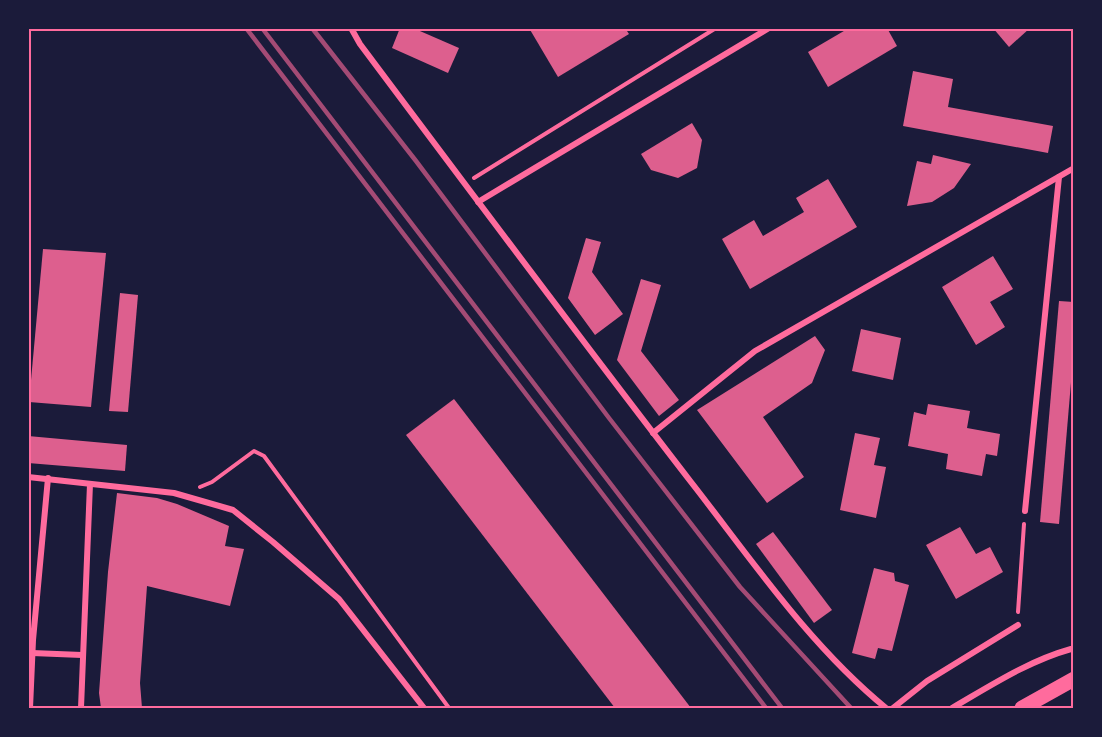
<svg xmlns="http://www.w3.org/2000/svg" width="1102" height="737" viewBox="0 0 1102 737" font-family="Signika,sans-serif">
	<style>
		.building { fill: #dd5f8e }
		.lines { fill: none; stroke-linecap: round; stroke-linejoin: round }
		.path { stroke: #ff6b9d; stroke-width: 4 }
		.minor { stroke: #ff6b9d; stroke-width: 6 }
		.primary { stroke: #ff6b9d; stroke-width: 15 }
		.rail { stroke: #a44b75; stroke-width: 4.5 }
		.neatline { fill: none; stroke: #ff6b9d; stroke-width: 2 }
	</style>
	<rect width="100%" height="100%" fill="#1b1b3a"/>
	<g class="building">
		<polygon points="400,28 413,28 459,48 448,73 392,48"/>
		<polygon points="529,28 625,28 629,34 558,77"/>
		<polygon points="849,28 887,28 897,46 828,87 808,52"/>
		<polygon points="993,28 1030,28 1009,47"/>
		<polygon points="913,71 953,79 948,107 1053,126 1048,153 903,126"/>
		<polygon points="692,123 702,140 697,168 678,178 651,170 641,154"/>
		<polygon points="933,155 971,164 954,188 932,202 907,206 917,161 931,164"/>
		<polygon points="828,179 857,227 750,289 722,239 754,220 763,236 804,212 796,198"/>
		<polygon points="586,238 601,242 592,272 623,314 595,335 568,298"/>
		<polygon points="43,249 106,253 91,407 29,402"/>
		<polygon points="993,256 1013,289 990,302 1005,327 976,345 942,287"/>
		<polygon points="641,279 661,285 641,351 679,400 659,416 617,360"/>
		<polygon points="120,293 138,295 128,412 109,411"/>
		<polygon points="1059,301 1074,302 1074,347 1059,524 1040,522"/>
		<polygon points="861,329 901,338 893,380 852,371"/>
		<polygon points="815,336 825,350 812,383 763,417 804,477 767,503 697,410"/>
		<polygon points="454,399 691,708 615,708 406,435"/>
		<polygon points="928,404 970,411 967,428 1000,434 997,456 986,454 982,476 946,469 948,454 908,446 914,412 926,415"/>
		<polygon points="855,433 880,438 874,465 886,467 876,518 840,510"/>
		<polygon points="28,436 127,445 125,471 28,463"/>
		<polygon points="117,493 157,498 177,504 229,526 225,546 244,549 230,606 147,586 140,683 142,708 101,708 99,693 108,572"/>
		<polygon points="960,527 976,554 990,547 1003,572 956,599 926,545"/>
		<polygon points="773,532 832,610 814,623 756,544"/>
		<polygon points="874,568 894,573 895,581 909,585 892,651 878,648 875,659 852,653"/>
	</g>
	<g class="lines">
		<g class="path">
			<polyline points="474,178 716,28"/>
			<polyline points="200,487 212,482 254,451 264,456 449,708"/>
			<polyline points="1018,612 1024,524"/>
		</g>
		<g class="minor">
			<path d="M351,28L360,44C470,191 579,337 691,482C752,560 809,645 886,708"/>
			<polyline points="478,202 769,28"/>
			<polyline points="653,433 755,351 1074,168"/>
			<polyline points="28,477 174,493 233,510 273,542 339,599 424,708"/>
			<polyline points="1025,511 1059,177"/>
			<polyline points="32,653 82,655"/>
			<polyline points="30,708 33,640 48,478"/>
			<polyline points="81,708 90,484"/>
			<polyline points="893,708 927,681 1018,625"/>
			<path d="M952,708C990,686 1028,661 1071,649L1074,650"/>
		</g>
		<polyline class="primary" points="1022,708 1074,679"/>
		<g class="rail">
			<polyline points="246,28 766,708"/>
			<polyline points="262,28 782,708"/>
			<polyline points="312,28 416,161 609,418 740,587 851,708"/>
		</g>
	</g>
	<rect width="1102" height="737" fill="none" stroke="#1b1b3a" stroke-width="60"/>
	<rect x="30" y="30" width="1042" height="677" class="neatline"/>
</svg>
